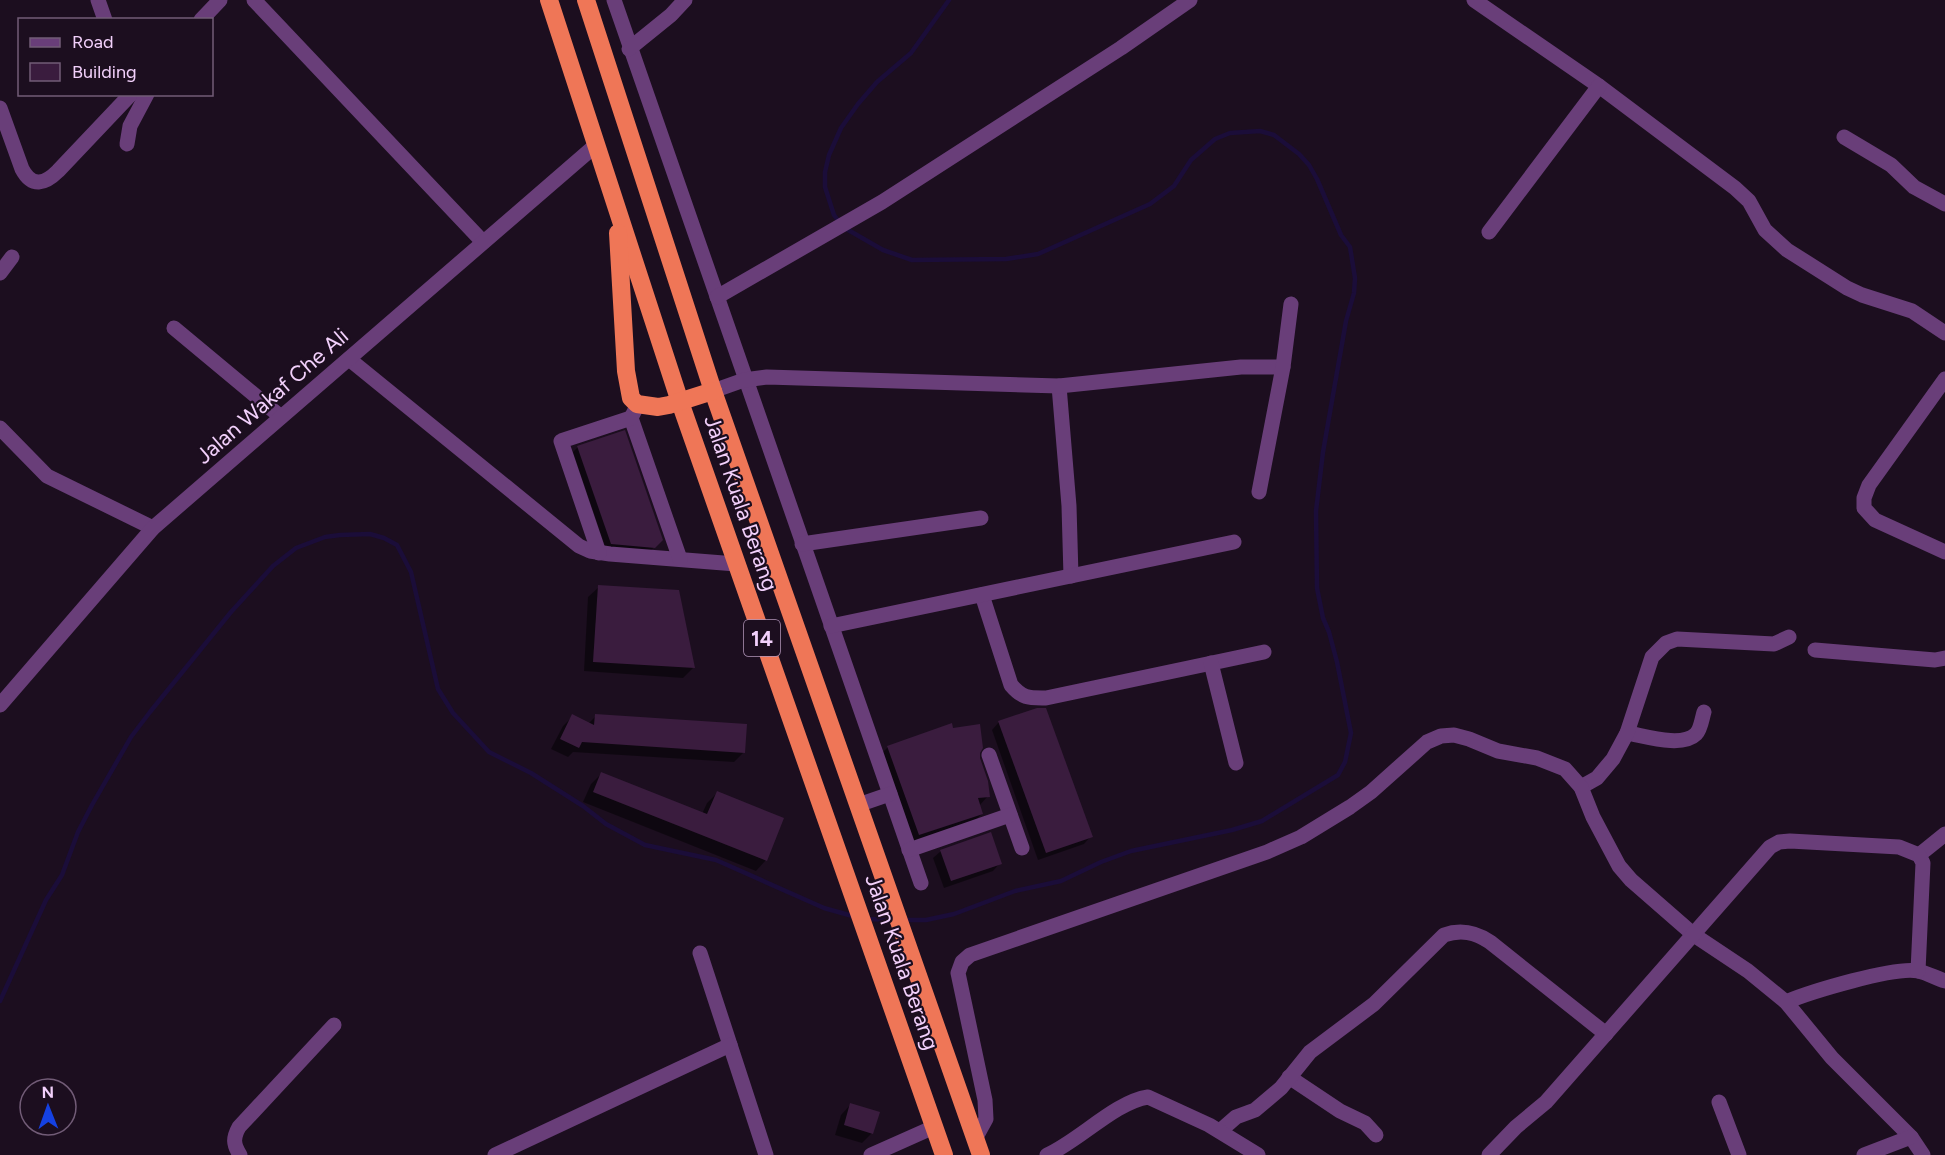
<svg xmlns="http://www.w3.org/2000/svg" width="1945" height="1155" viewBox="0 0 1945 1155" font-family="Figtree,sans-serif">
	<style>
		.shadow { fill: #0007 }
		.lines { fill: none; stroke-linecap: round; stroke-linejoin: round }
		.stream { stroke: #1b0d39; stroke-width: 4.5 }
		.building { fill: #3a1c3e }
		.minor { stroke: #693e79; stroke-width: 15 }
		.highway { stroke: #ef7657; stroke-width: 18 }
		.labels { text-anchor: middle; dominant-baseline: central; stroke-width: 4.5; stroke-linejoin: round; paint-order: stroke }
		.shield { fill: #1c0e1f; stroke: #b296b9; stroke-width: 1.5 }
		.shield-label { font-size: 21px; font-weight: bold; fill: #f2d0fb }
		.street-label { font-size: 22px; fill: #f2d0fb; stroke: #1c0e1f }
	</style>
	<rect width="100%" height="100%" fill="#1c0e1f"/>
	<g class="shadow">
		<polygon points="578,447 662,540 649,552 606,549 573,452"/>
		<polygon points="599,587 693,668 683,678 584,671 588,597"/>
		<polygon points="573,716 588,724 596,716 744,752 734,762 573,752 568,757 551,749 563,726"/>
		<polygon points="999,722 1091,836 1084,844 1038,860 992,730"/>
		<polygon points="888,747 988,796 979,806 982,814 971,824 908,845 878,757"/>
		<polygon points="601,774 702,814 707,803 717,793 766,860 756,871 583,802 591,784"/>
		<polygon points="941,851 1000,863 993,871 944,888 933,858"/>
		<polygon points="851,1104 872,1133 862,1143 835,1135 841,1115"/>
	</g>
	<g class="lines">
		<g class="stream">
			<polyline points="867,919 894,920"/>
			<polyline points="903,920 926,920 954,914 1015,891 1061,881 1101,862 1131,851 1232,830 1262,821 1338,775 1345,762 1351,733 1337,662 1329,632 1323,618 1317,588 1316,511 1323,452 1346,321 1354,293 1355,278 1350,247 1341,235 1317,179 1309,165 1299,154 1274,135 1260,131 1230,133 1215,139 1191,160 1174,186 1150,204 1038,254 1006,259 912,260 883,250 843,227 834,215 825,187 825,172 829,155 841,128 858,104 877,82 911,53 949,0"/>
			<polyline points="0,1001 46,900 62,875 78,832 92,805 131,737 150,712 231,612 273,566 296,548 325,537 340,535 370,534 384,538 397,545 411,572 438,689 453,713 489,752 531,773 583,806 606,824 645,845 716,860 824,908 856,917"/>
		</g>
	</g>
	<g class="building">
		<polygon points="625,430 663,540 655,548 611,544 577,446"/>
		<polygon points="598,585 679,590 695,668 593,662"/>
		<polygon points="1037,708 1046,708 1093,837 1046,853 998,721"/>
		<polygon points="572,714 594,725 595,714 747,724 745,753 582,742 579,748 560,739"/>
		<polygon points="952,723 953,728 980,724 983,748 980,753 980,758 988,781 990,797 978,798 983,814 919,835 887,746"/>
		<polygon points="601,772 707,814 717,791 784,818 767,861 593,792"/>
		<polygon points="991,832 1002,864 951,881 940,850"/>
		<polygon points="850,1103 880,1112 873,1134 844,1125"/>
	</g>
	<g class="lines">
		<g class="minor">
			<polyline points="98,0 105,20"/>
			<polyline points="254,0 483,242"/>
			<polyline points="614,0 921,883"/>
			<polyline points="1474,0 1599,86 1735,188 1749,201 1765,230 1787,250 1847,288 1862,295 1912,311 1945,333"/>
			<polyline points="201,20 220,0"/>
			<polyline points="629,49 671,15 685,0"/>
			<path d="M0,108L22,169C32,188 45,184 58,171L131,94"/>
			<polyline points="1844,137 1891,165 1914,187 1945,204"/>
			<polyline points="127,144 130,126 147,94"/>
			<polyline points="1489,232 1599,86"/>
			<polyline points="0,273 12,257"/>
			<polyline points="717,297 882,202 1121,48 1190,0"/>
			<polyline points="174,328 281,417"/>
			<polyline points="349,359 579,546 590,551 610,554 736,564"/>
			<polyline points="1945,379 1869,485 1864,498 1864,508 1875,520 1945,552"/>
			<polyline points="1059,386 1069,506 1071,576"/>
			<polyline points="713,391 744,380 767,377 1059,386 1241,367 1283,367"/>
			<polyline points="635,410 631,418 680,559"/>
			<polyline points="0,428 47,476 153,528"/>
			<polyline points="1259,492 1283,367 1291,304"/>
			<polyline points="802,544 981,518"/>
			<polyline points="599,553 561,441 631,418"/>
			<path d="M982,595L1011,685C1023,699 1029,698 1046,698L1264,652"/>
			<polyline points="831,626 1234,542"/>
			<polyline points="1815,650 1935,660 1945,658"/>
			<polyline points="1211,663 1236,763"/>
			<polyline points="0,705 153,528 596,145"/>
			<path d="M1627,733C1645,736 1682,748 1696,734C1701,729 1702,718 1704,712"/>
			<polyline points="989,755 1022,848"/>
			<polyline points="1581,787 1597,778 1613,759 1627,733 1652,657 1666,643 1677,639 1774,644 1789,637"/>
			<polyline points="858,805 890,794"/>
			<polyline points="909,850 1010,815"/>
			<polyline points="1919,855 1945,834"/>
			<polyline points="700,953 766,1155"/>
			<path d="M1786,1002C1810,992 1895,966 1918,971C1927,973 1936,978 1945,981"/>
			<polyline points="1289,1077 1340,1111 1365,1123 1376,1135"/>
			<polyline points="1719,1102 1739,1155"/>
			<path d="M1220,1131L1236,1117L1255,1110L1281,1088L1310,1052L1374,1004L1444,935C1461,929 1475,932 1490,942L1606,1034"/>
			<polyline points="975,1139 986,1119 985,1100 958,973 962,962 970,955 1267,852 1301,837 1350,807 1371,792 1427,742 1441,736 1454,735 1469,739 1498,751 1537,758 1565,769 1581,787 1593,817 1619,866 1631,880 1694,935 1748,971 1786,1002 1832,1058 1911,1137 1923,1155"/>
			<path d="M240,1155C233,1144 233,1138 239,1127L334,1025"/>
			<polyline points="495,1155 730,1045"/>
			<polyline points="871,1155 934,1127"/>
			<path d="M1047,1155C1079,1141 1115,1102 1148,1097L1209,1125L1258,1155"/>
			<polyline points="1489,1155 1516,1127 1546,1102 1770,847 1779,842 1790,841 1899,847 1919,855 1923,863 1918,971"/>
			<polyline points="1864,1155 1911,1137"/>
		</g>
		<g class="highway">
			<polyline points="549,0 680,402 944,1155"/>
			<polyline points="586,0 713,391 981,1155"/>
			<polyline points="618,233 626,371 631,398 637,404 658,407 669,405 713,391"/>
		</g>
	</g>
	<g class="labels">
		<rect class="shield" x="744" y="620" width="36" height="36" rx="4.5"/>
		<g class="shield-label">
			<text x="762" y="638">14</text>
		</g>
		<g class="street-label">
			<text transform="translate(272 396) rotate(-41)">Jalan Wakaf Che Ali</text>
			<text transform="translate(741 503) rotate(71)">Jalan Kuala Berang</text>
			<text transform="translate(902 962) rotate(71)">Jalan Kuala Berang</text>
		</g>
	</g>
	<rect x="18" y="18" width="195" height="78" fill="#1c0e1f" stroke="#725c77" stroke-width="1.5"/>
	<rect x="30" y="38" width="30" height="9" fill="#693e79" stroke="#725c77" stroke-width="1.5"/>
	<text x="72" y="48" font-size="18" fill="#f2d0fb">Road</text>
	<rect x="30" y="63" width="30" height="18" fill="#3a1c3e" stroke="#725c77" stroke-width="1.5"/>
	<text x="72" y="78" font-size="18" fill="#f2d0fb">Building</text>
	<g transform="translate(48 1107) rotate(359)"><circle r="28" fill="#1c0e1f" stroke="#725c77" stroke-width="1.5"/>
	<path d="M0-4.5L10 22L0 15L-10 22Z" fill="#1541e2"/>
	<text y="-9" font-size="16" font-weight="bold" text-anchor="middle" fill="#f2d0fb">N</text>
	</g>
</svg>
